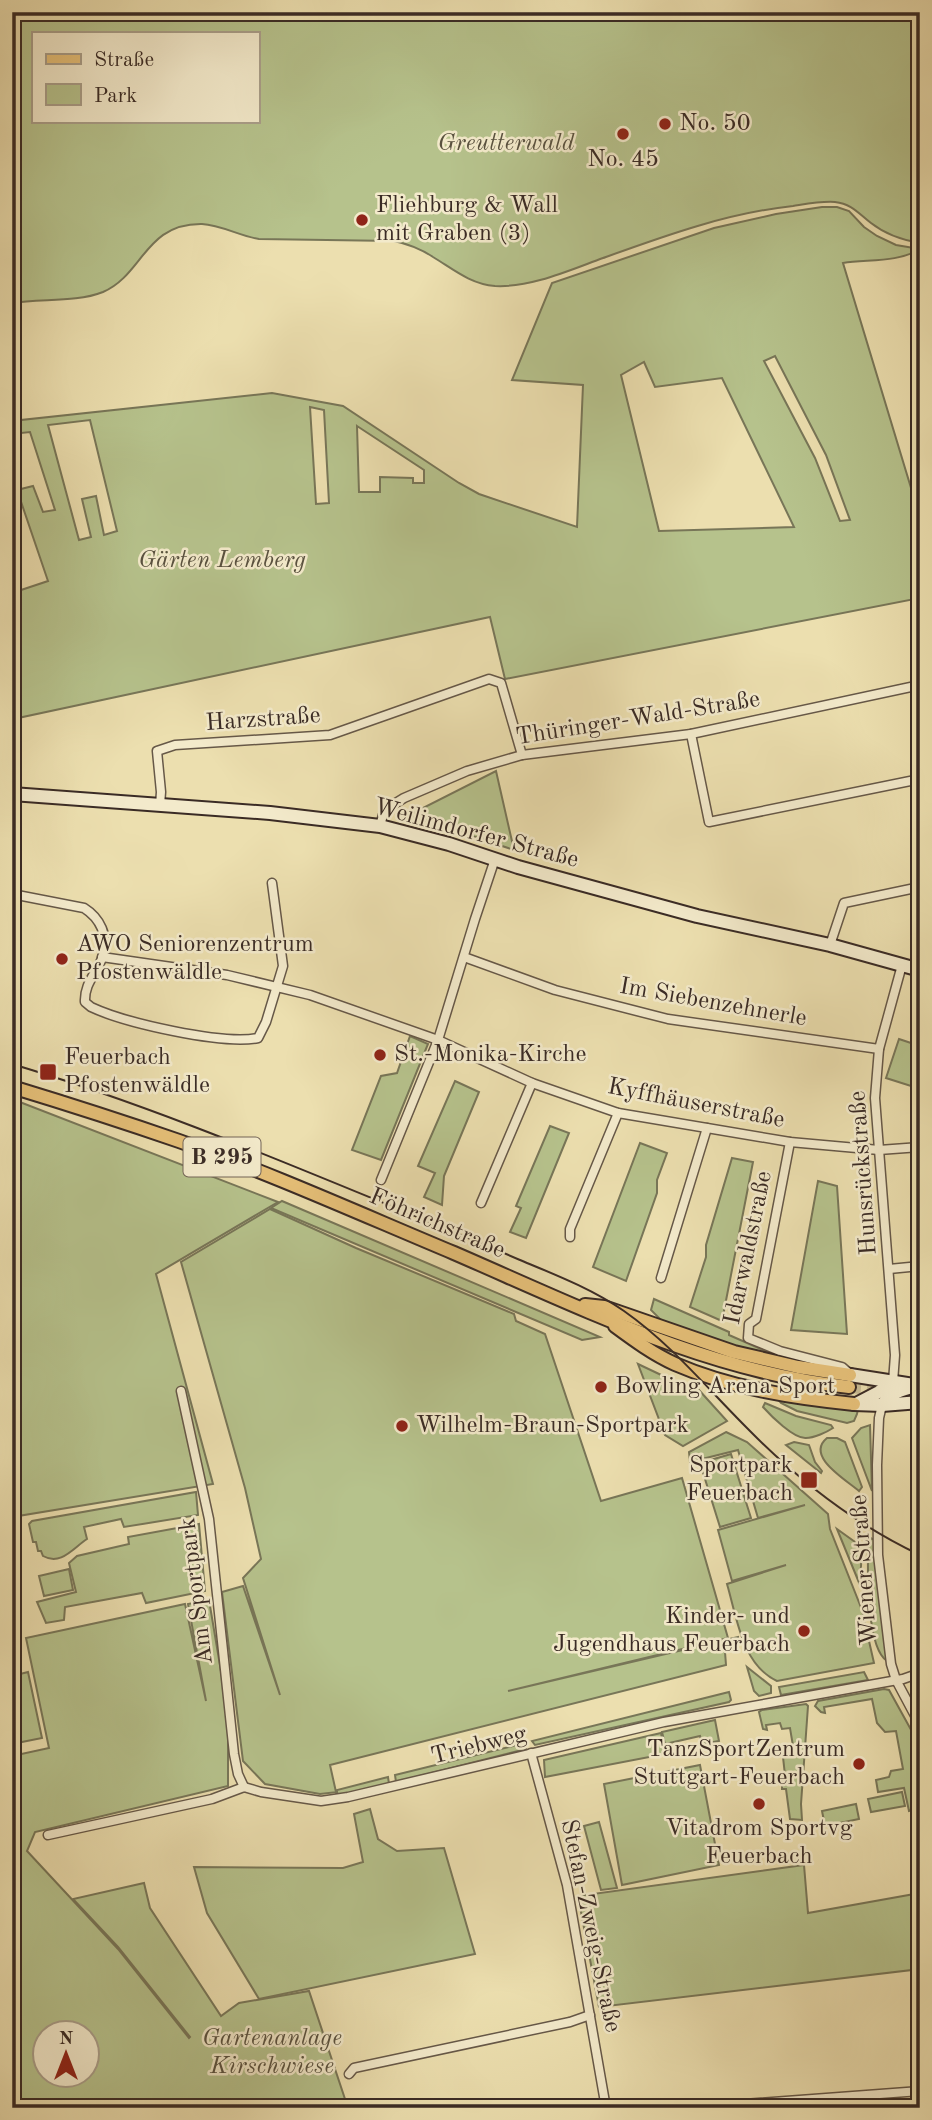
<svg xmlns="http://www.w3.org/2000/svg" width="932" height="2120" viewBox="0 0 932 2120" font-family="'Old Standard TT',serif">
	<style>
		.green { fill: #b6c28c; stroke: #787658; stroke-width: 2; fill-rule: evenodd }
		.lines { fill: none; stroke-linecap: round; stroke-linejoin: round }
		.primary-tunnel { stroke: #c8bb93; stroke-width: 12; stroke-dasharray: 12 6; stroke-linecap: butt }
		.street-casing { stroke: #665848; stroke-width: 11 }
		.secondary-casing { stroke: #3a2b25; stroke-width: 16 }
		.primary-casing { stroke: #3a2b25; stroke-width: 16 }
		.street { stroke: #f3eacb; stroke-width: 8 }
		.secondary { stroke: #f3eacb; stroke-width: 12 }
		.primary { stroke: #e6c078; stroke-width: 12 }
		.tram { stroke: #3a2b25; stroke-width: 2 }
		.poi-dot { fill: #8f2418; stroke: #f3eacb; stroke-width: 2.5 }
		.labels { text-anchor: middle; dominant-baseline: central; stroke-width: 5; stroke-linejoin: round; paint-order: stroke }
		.shield { fill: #f3eacb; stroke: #726457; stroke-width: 2 }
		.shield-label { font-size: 23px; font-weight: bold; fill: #3a2b25 }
		.poi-label { font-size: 24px; fill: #3a2b25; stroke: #f3eacb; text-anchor: start }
		.park-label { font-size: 24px; font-style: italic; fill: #59513f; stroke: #f3eacb }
		.street-label { font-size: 24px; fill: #3a2b25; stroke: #f3eacb }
	</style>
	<rect width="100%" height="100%" fill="#ecdfaf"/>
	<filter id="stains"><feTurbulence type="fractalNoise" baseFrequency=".00286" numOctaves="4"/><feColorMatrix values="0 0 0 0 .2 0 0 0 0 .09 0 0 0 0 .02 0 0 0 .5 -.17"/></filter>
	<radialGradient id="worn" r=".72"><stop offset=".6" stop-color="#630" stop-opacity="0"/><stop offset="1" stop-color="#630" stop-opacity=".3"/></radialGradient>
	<g class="green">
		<path d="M12,12H920V243C902,240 885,234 871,223C858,213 852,204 835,202C821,201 806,204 793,206C727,213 664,236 603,258C570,270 530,288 495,286C470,284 453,269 433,257C421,249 408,244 394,241L259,239C240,236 221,225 202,224C145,223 143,275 103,292C75,303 41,298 12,303ZM33,33H257V121H33Z"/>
		<path d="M822,207H837L849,211L864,227L877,236L896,245L920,249C897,263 868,259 843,263L918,511H920V598L505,679L490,617L18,718L12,699V593L48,581L17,490L33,486L43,512L55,510L30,432L12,434V421L272,393L343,406L459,483L479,494L577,527L583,385L512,380L552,283L714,228L776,214ZM775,356L826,455L850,520L840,521L815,458L764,361ZM644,362L655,387L722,378L794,527L659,531L621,375ZM310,407L324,410L329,503L316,504ZM90,420L117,531L104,535L96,496L82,499L91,537L79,540L48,425ZM357,426L424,470V483H413V478L380,477V492H359Z"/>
		<polygon points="496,771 514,850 409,815"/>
		<polygon points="410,1036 428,1044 381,1160 352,1150 381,1076 397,1073"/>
		<polygon points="899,1039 920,1046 920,1060 911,1086 886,1078"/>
		<polygon points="455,1081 479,1092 444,1176 442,1205 424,1197 435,1173 418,1166"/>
		<polygon points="12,1099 278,1202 156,1274 213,1484 12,1517"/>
		<polygon points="550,1126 569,1133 526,1238 510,1232 521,1208 516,1206"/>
		<polygon points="640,1143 667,1153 657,1180 657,1193 626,1281 593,1267"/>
		<polygon points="732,1158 753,1162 722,1321 690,1307 706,1257 706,1245"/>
		<polygon points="818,1181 837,1186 847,1334 791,1330"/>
		<polygon points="920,1181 920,1237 915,1237 913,1182"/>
		<polygon points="282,1201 600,1337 582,1340 271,1208"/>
		<polygon points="270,1209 356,1248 514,1314 516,1321 545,1334 601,1501 682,1478 728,1638 508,1691 738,1637 738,1644 735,1648 725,1652 726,1665 330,1765 336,1792 337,1790 388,1777 389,1784 338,1796 337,1792 320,1794 265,1784 243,1761 222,1592 243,1586 280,1695 243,1578 261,1559 245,1488 181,1262"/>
		<polygon points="654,1299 729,1332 729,1335 777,1356 736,1347 662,1321 651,1310"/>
		<polygon points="638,1364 678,1383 698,1389 727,1421 683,1446 665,1435"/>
		<polygon points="776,1397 858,1409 857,1414 854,1421 847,1423 797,1411 781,1403"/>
		<path d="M765,1403L796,1416L831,1425L833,1428C827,1432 814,1438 806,1438C794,1439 771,1416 763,1407Z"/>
		<polygon points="870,1425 872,1491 852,1438 861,1428"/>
		<path d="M726,1432L747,1442L828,1514L830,1529L862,1610L874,1663L777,1681C742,1665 737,1618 727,1584L786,1565L732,1581L718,1530L805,1505L758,1518L738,1450L690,1462L689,1452Z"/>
		<path d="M827,1438H837L845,1442L862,1487L859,1491C845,1479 805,1456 827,1438Z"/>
		<polygon points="794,1442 809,1445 815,1462 822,1471 821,1473 786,1445"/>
		<polygon points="731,1454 751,1518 720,1527 700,1463"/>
		<path d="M196,1492L198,1515L124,1527L121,1519L84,1527L87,1539C73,1548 61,1566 43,1556L41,1551H38L36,1542H33L29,1524L32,1521Z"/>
		<polygon points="199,1524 205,1591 146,1603 142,1593 65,1607 64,1620 46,1623 37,1602 76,1592 69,1563 77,1556 129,1544 128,1537"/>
		<polygon points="837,1529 862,1547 860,1585"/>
		<path d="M868,1537L875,1540L887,1661C865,1647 868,1563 868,1537Z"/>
		<polygon points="69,1569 73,1590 44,1596 39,1576"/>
		<path d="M209,1600L228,1713V1786L35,1832L27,1851L118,1949L189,2038L190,2037L118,1947L73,1899L144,1883L150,1908L221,2016L239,2003L309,1991L348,2108H12V1756L49,1748L26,1638L185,1604L206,1701L188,1604ZM46,2032H88V2074H46Z"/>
		<polygon points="747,1667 771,1686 771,1693 759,1696 754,1691"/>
		<polygon points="28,1672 42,1738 12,1744 12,1676"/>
		<polygon points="864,1672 868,1680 781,1695 779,1687"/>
		<path d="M884,1689L889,1690L920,1746C911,1766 920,1787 920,1808L909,1811L904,1788L878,1792L876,1780L889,1777L891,1771L903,1769L896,1731L885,1732L877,1723L872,1699L824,1707L825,1713L821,1712L815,1706L818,1701Z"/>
		<polygon points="729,1692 731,1700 729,1702 535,1745 532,1741"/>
		<polygon points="806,1704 808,1706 801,1804 802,1820 790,1819 786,1789 782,1789 782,1785 786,1784 783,1757 786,1747 793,1746 790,1728 782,1729 780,1723 766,1725 767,1730 763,1729 759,1712 762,1710"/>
		<polygon points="715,1720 719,1741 702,1744 700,1736 665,1744 662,1732"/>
		<polygon points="661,1733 665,1754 545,1777 544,1760"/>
		<polygon points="525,1743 526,1749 396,1782 395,1775"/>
		<polygon points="700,1765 719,1865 622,1885 604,1784"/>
		<polygon points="902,1792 905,1806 871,1812 868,1799"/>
		<polygon points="856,1804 859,1819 825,1826 822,1811"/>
		<polygon points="370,1809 378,1839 397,1851 444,1848 475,1954 259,1999 207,1913 194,1867 343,1868 363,1862 354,1814"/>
		<polygon points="599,1822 617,1888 601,1890 584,1826"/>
		<polygon points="804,1865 808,1913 920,1893 920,1969 599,2007 578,1896"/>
	</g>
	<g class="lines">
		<polyline class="primary-tunnel" points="849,1387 920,1393"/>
		<defs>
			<g id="street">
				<polyline points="691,734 709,822 920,779"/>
				<polyline points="160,805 161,792 157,751 175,745 330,735 489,679 501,683 522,755"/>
				<polyline points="380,826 383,815 391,806 404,798 467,771 522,755 691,734 920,685"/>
				<path d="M12,894L84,908C100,918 109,936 103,956C97,973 84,983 85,1002L91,1007C125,1023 222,1045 258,1038L266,1022L283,966L272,883"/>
				<polyline points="830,945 844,903 920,887"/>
				<polyline points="102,957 227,975 310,995 438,1040 532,1083 618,1113 790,1142 879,1150 920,1147"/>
				<polyline points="464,957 555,990 668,1019 879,1049"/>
				<polyline points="790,1142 756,1319 749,1324 748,1338 780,1351 842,1367 850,1374"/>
				<polyline points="381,1180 438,1040 475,919 495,859"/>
				<polyline points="481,1203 532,1083"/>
				<polyline points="570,1237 570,1229 618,1113"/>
				<polyline points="889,1269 920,1266"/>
				<polyline points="661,1278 707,1128"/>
				<polyline points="893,1382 895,1355 875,1098 879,1049 902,965"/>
				<polyline points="181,1391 209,1519 234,1754 238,1774 244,1787"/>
				<polyline points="882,1405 879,1418 877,1465 878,1555 891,1664 896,1680 920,1725"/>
				<polyline points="531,1753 567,1885 606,2108"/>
				<polyline points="48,1835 212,1799 244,1787 261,1792 321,1801 348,1797 664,1722 903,1679 920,1673"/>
				<polyline points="349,2074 354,2068 570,2022 590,2015"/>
				<polyline points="692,2108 920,2091"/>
			</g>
			<g id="secondary">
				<polyline points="12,794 270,813 380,826 449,844 518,867 697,916 830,945 920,970"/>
				<polyline points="850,1375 920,1386"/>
				<polyline points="858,1403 879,1392 893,1382"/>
				<polyline points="854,1404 882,1405 920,1402"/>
				<path d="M882,1405C891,1394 900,1389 914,1387"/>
			</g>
			<g id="primary">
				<path d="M12,1087C68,1104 124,1122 179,1141C272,1174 363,1215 454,1253C581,1308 709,1372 849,1387"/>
				<polyline points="585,1305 604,1307 734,1352 798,1367 850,1375"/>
				<path d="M615,1326C634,1340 653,1354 675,1364C730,1388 794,1398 854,1404"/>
			</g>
		</defs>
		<use href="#street" class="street-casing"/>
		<use href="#secondary" class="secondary-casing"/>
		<use href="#primary" class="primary-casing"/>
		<use href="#street" class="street"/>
		<use href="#secondary" class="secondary"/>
		<use href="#primary" class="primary"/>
		<path class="tram" d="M12,1064C146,1104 274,1158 403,1211C442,1227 481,1243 520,1260C556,1275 592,1289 624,1311C671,1344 706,1387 746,1427C797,1479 854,1524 920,1555"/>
	</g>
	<g class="poi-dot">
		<circle cx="665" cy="124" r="7"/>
		<circle cx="623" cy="134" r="7"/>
		<circle cx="362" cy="220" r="7"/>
		<circle cx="62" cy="959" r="7"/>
		<circle cx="380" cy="1055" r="7"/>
		<rect x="39" y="1063" width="18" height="18" rx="3.5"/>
		<circle cx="601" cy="1387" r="7"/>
		<circle cx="402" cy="1426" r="7"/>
		<rect x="800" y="1471" width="18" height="18" rx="3.5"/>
		<circle cx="804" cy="1631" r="7"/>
		<circle cx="859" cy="1764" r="7"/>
		<circle cx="759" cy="1804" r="7"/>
	</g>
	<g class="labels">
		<rect class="shield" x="183.5" y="1137.5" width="77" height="39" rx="5"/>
		<g class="shield-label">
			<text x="222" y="1157">B 295</text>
		</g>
		<g class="poi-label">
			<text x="679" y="124">No. 50</text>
			<text x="623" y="160" text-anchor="middle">No. 45</text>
			<text x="376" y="206">Fliehburg &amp; Wall<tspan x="376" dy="28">mit Graben (3)</tspan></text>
			<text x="76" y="945">AWO Seniorenzentrum<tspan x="76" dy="28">Pfostenwäldle</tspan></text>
			<text x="394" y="1055">St.-Monika-Kirche</text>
			<text x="64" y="1058">Feuerbach<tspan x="64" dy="28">Pfostenwäldle</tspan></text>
			<text x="615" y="1387">Bowling Arena Sport</text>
			<text x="416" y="1426">Wilhelm-Braun-Sportpark</text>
			<text x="793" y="1466" text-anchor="end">Sportpark<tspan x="793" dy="28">Feuerbach</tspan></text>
			<text x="790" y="1617" text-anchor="end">Kinder- und<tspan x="790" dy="28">Jugendhaus Feuerbach</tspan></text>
			<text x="845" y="1750" text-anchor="end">TanzSportZentrum<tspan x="845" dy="28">Stuttgart-Feuerbach</tspan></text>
			<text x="759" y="1829" text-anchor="middle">Vitadrom Sportvg<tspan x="759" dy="28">Feuerbach</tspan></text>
		</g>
		<g class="park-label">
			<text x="506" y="144">Greutterwald</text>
			<text x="222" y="561">Gärten Lemberg</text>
			<text x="272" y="2039">Gartenanlage<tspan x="272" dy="28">Kirschwiese</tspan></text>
		</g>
		<g class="street-label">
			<text transform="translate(638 719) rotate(-9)">Thüringer-Wald-Straße</text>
			<text transform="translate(263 720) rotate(-4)">Harzstraße</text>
			<text transform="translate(476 834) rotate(15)">Weilimdorfer Straße</text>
			<text transform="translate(713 1003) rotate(10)">Im Siebenzehnerle</text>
			<text transform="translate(696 1104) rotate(11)">Kyffhäuserstraße</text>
			<text transform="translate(864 1173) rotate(-94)">Hunsrückstraße</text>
			<text transform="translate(437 1224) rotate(23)">Föhrichstraße</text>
			<text transform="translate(749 1248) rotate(-78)">Idarwaldstraße</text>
			<text transform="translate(865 1570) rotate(-94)">Wiener Straße</text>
			<text transform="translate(197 1591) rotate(-97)">Am Sportpark</text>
			<text transform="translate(479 1746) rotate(-14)">Triebweg</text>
			<text transform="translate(590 1926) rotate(78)">Stefan-Zweig-Straße</text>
		</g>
	</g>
	<rect width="932" height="2120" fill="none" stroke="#ecdfaf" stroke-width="42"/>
	<rect x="14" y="14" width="904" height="2092" fill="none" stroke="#3a2b25" stroke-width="3.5"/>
	<rect x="21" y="21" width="890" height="2078" fill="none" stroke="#3a2b25" stroke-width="2"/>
	<rect x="32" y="32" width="228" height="91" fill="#f3eacb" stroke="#a99e89" stroke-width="2"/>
	<rect x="46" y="54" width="35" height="10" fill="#e6c078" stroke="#a99e89" stroke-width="2"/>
	<text x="94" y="66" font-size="21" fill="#3a2b25">Straße</text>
	<rect x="46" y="84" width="35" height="21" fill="#b6c28c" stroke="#a99e89" stroke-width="2"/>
	<text x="94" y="102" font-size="21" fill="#3a2b25">Park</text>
	<g transform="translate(66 2054)"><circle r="33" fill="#f3eacb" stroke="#a99e89" stroke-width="2"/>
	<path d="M0-5L12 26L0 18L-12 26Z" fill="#8f2418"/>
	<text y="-10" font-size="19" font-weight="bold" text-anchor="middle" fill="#3a2b25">N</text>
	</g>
	<rect width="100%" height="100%" filter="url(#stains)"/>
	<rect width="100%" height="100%" fill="url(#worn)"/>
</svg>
